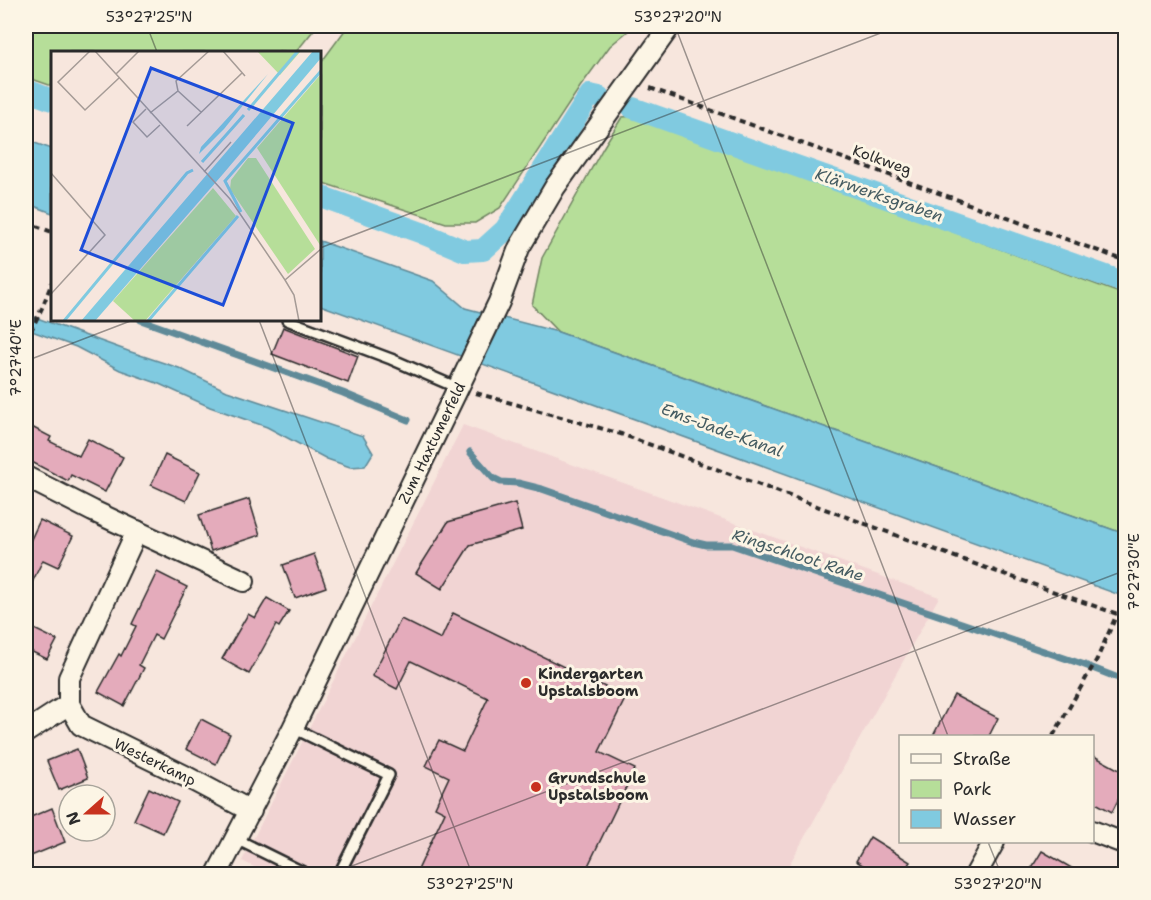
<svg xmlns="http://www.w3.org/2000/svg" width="1151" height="900" viewBox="0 0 1151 900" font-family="'Shantell Sans',sans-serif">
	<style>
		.built { fill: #f1d4d3 }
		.green { fill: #b6de99; stroke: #708462; stroke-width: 1.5 }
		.water { fill: #80cae0; stroke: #5e8a98; stroke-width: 1.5 }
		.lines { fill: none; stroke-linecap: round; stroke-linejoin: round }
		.stream { stroke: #5e8a98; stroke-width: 7 }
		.canal { stroke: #80cae0; stroke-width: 22 }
		.building { fill: #e4abbb; stroke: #2b2b2b; stroke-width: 1.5 }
		.service-casing { stroke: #2b2b2b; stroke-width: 14 }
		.minor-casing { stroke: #2b2b2b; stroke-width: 24 }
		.path { stroke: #2b2b2b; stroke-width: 4; stroke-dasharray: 6 4.5; stroke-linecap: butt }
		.service { stroke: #fcf5e5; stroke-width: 9 }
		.minor { stroke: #fcf5e5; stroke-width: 20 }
		.ticks { fill: none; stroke: #2b2b2b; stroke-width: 1.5; stroke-opacity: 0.45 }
		.poi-dot { fill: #c8321e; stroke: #fcf5e5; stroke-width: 2 }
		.labels { text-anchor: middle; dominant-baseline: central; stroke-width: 6; stroke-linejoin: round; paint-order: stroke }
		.street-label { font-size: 15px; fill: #2b2b2b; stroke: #fcf5e5 }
		.poi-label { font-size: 15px; font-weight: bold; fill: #2b2b2b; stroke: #fcf5e5; text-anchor: start }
		.water-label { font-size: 16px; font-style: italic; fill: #445b61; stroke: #fcf5e5 }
		.inset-river { fill: none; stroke: #80cae0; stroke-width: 3 }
		.inset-road { fill: none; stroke: #a59b96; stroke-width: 1.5 }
		.view { fill: #1d4ed8; fill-opacity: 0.15; stroke: #1d4ed8; stroke-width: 3 }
		.inset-edge { fill: none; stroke: #2b2b2b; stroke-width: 3 }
		.neatline { fill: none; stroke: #2b2b2b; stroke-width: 2 }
		.ticks-label { font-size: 15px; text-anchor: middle; fill: #2b2b2b }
	</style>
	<rect width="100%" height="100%" fill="#f7e6dd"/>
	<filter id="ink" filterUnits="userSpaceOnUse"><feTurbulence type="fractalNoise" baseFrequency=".0167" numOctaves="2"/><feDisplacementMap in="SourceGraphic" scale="12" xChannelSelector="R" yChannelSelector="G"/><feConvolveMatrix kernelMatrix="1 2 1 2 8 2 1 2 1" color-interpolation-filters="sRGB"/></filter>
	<g filter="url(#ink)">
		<polygon class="built" points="463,425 939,597 784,874 268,874 242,861"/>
		<g class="green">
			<polygon points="26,26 317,26 296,52 52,52 52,86 26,77"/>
			<polygon points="348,26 634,26 610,46 580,87 500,208 475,223 446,223 320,182 320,64"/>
			<polygon points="637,116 1125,295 1125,534 558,332 532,305 542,258 603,148 622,117"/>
		</g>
		<g class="water">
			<polygon points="26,140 52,149 52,213 26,203"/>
			<polygon points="320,241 433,281 465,308 558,332 1125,534 1125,597 320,305"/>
			<polygon points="26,314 128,351 179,368 227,391 363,436 373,453 365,466 350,467 327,459 267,427 210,407 157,383 120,370 76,347 26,329"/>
		</g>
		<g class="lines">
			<g class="stream">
				<polyline points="141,320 343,393 408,420"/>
				<polyline points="470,452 493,478 501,482 518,483 542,489 693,542 706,545 732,545 1082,664 1126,681"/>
			</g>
			<g class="canal">
				<polyline points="26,90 52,100"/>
				<polyline points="633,108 1126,283"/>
				<polyline points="320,196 422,233 465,251 483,250 505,230 590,95 599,97"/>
			</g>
		</g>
		<g class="building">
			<polygon points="283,327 358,356 348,383 272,354"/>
			<polygon points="26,424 51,437 49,441 79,456 88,439 123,457 105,492 71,475 68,481 26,459"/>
			<polygon points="165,455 200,472 186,501 151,485"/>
			<polygon points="249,499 260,535 211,551 199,515"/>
			<polygon points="515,503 522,530 470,545 442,589 416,573 448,522"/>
			<polygon points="40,520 73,536 58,567 43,560 26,595 26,550"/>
			<polygon points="314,554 326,587 295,598 283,565"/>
			<polygon points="157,572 187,587 161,639 154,635 139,665 144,668 124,706 98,692 119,654 121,656 136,626 132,624"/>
			<polygon points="267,598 289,611 279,627 276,625 249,674 222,659 248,614 255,618"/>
			<polygon points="453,613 626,697 599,752 635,769 584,874 426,874 418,870 445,812 435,807 449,777 426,766 439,740 463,751 488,698 411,661 397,689 372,676 401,619 441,639"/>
			<polygon points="26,625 57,640 47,659 26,649"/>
			<polygon points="954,695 998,718 989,736 933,736"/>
			<polygon points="201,719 230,734 216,764 186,749"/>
			<polygon points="77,749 88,778 59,790 47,761"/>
			<polygon points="1092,755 1125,773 1125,786 1112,812 1092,801"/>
			<polygon points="149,788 178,802 163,833 134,820"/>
			<polygon points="52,808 65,842 31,856 26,841 26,819"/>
			<polygon points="870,837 910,862 902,874 877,874 856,861"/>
			<polygon points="1042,851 1082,874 1028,874"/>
		</g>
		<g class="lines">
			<defs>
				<g id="service">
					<polyline points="287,320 391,359 458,388"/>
					<polyline points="293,728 389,775 339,874"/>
					<polyline points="236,839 307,874"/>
				</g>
				<g id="minor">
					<polyline points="26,477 93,511 244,581"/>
					<polyline points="137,531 69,678 69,704 81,725 185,776 251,811"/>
					<polyline points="26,732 69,704"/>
					<polyline points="1092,831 1126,844"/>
					<polyline points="217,874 293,728 458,388 499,302 519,248 555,187 670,26"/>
					<polyline points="976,874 994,842"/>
				</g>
			</defs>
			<use href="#service" class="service-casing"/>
			<use href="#minor" class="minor-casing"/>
			<g class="path">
				<polyline points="650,88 1126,261"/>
				<polyline points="26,222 52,232"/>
				<polyline points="26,341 42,308 52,282"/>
				<polyline points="476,393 621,434 958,558 1126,617"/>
				<polyline points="1053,736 1097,659 1117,614"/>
			</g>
			<use href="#service" class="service"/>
			<use href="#minor" class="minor"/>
		</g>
	</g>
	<path class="ticks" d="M147,26L157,52M675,26L948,736M320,248L899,26M259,320L472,874M26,361L133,320M988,842L1001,874M331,874L1126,570"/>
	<g class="poi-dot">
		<circle cx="526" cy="683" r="6"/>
		<circle cx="536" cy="787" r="6"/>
	</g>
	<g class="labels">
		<g class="street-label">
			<text transform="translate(882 160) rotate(20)">Kolkweg</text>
			<text transform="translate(432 443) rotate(-64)">Zum Haxtumerfeld</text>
			<text transform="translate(155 762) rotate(26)">Westerkamp</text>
		</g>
		<g class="poi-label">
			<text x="538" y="674">Kindergarten<tspan x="538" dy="17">Upstalsboom</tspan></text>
			<text x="548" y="778">Grundschule<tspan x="548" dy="17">Upstalsboom</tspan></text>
		</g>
		<g class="water-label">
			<text transform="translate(879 195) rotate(19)">Klärwerksgraben</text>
			<text transform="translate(722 430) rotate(20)">Ems-Jade-Kanal</text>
			<text transform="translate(798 555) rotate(18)">Ringschloot Rahe</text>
		</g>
	</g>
	<g transform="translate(51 51)">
		<rect width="270" height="270" fill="#f7e6dd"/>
		<path d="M206,0H250L229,24ZM270,23V193L269,194L206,97ZM197,107H205L264,198L237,223L179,138L180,129ZM162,137L185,165L94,270H84L62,250Z" fill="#b6de99"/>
		<path d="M262,0H270V7L172,123L44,270H30ZM217,23L173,78L148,103L150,96Z" fill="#80cae0"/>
		<path class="inset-river" d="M197,59L247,0M151,111L193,64M190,161L174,130L270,20M13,270L136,122L142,119M97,270L187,165"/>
		<path class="inset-road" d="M39,0L7,31L34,59L68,27M44,0L179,148L234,229L243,244L248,270M172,0L194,25M65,23L88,0M127,40L125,30L158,0M95,58L82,71L96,86L109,74M99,62L127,40L150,61M136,75L191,22M153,121L180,91M0,122L54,184L0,243M234,229L270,198"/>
		<path class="view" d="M100,17L242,72L172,254L30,199Z"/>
		<rect width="270" height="270" class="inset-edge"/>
	</g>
	<rect width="1151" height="900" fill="none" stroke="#fcf5e5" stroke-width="66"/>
	<rect x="899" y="735" width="195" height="108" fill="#fcf5e5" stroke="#a8a49b" stroke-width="1.5"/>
	<rect x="911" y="754" width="30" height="9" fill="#fcf5e5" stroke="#a8a49b" stroke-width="1.5"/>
	<text x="953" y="765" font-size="18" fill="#2b2b2b">Straße</text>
	<rect x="911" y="780" width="30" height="18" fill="#b6de99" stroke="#a8a49b" stroke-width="1.5"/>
	<text x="953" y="795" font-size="18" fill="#2b2b2b">Park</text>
	<rect x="911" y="810" width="30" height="18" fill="#80cae0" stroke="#a8a49b" stroke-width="1.5"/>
	<text x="953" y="825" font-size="18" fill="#2b2b2b">Wasser</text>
	<g transform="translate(87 813) rotate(249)"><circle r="28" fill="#fcf5e5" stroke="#a8a49b" stroke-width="1.5"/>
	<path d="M0-4.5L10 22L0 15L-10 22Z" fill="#c8321e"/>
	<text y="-9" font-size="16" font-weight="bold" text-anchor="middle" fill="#2b2b2b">N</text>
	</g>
	<rect x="33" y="33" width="1085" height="834" class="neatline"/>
	<g class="ticks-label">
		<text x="149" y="22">53°27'25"N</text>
		<text x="678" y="22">53°27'20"N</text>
		<text transform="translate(16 358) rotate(-90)" y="5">7°27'40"E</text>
		<text transform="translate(1134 572) rotate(-90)" y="5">7°27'30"E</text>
		<text x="470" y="889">53°27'25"N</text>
		<text x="998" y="889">53°27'20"N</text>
	</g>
</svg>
